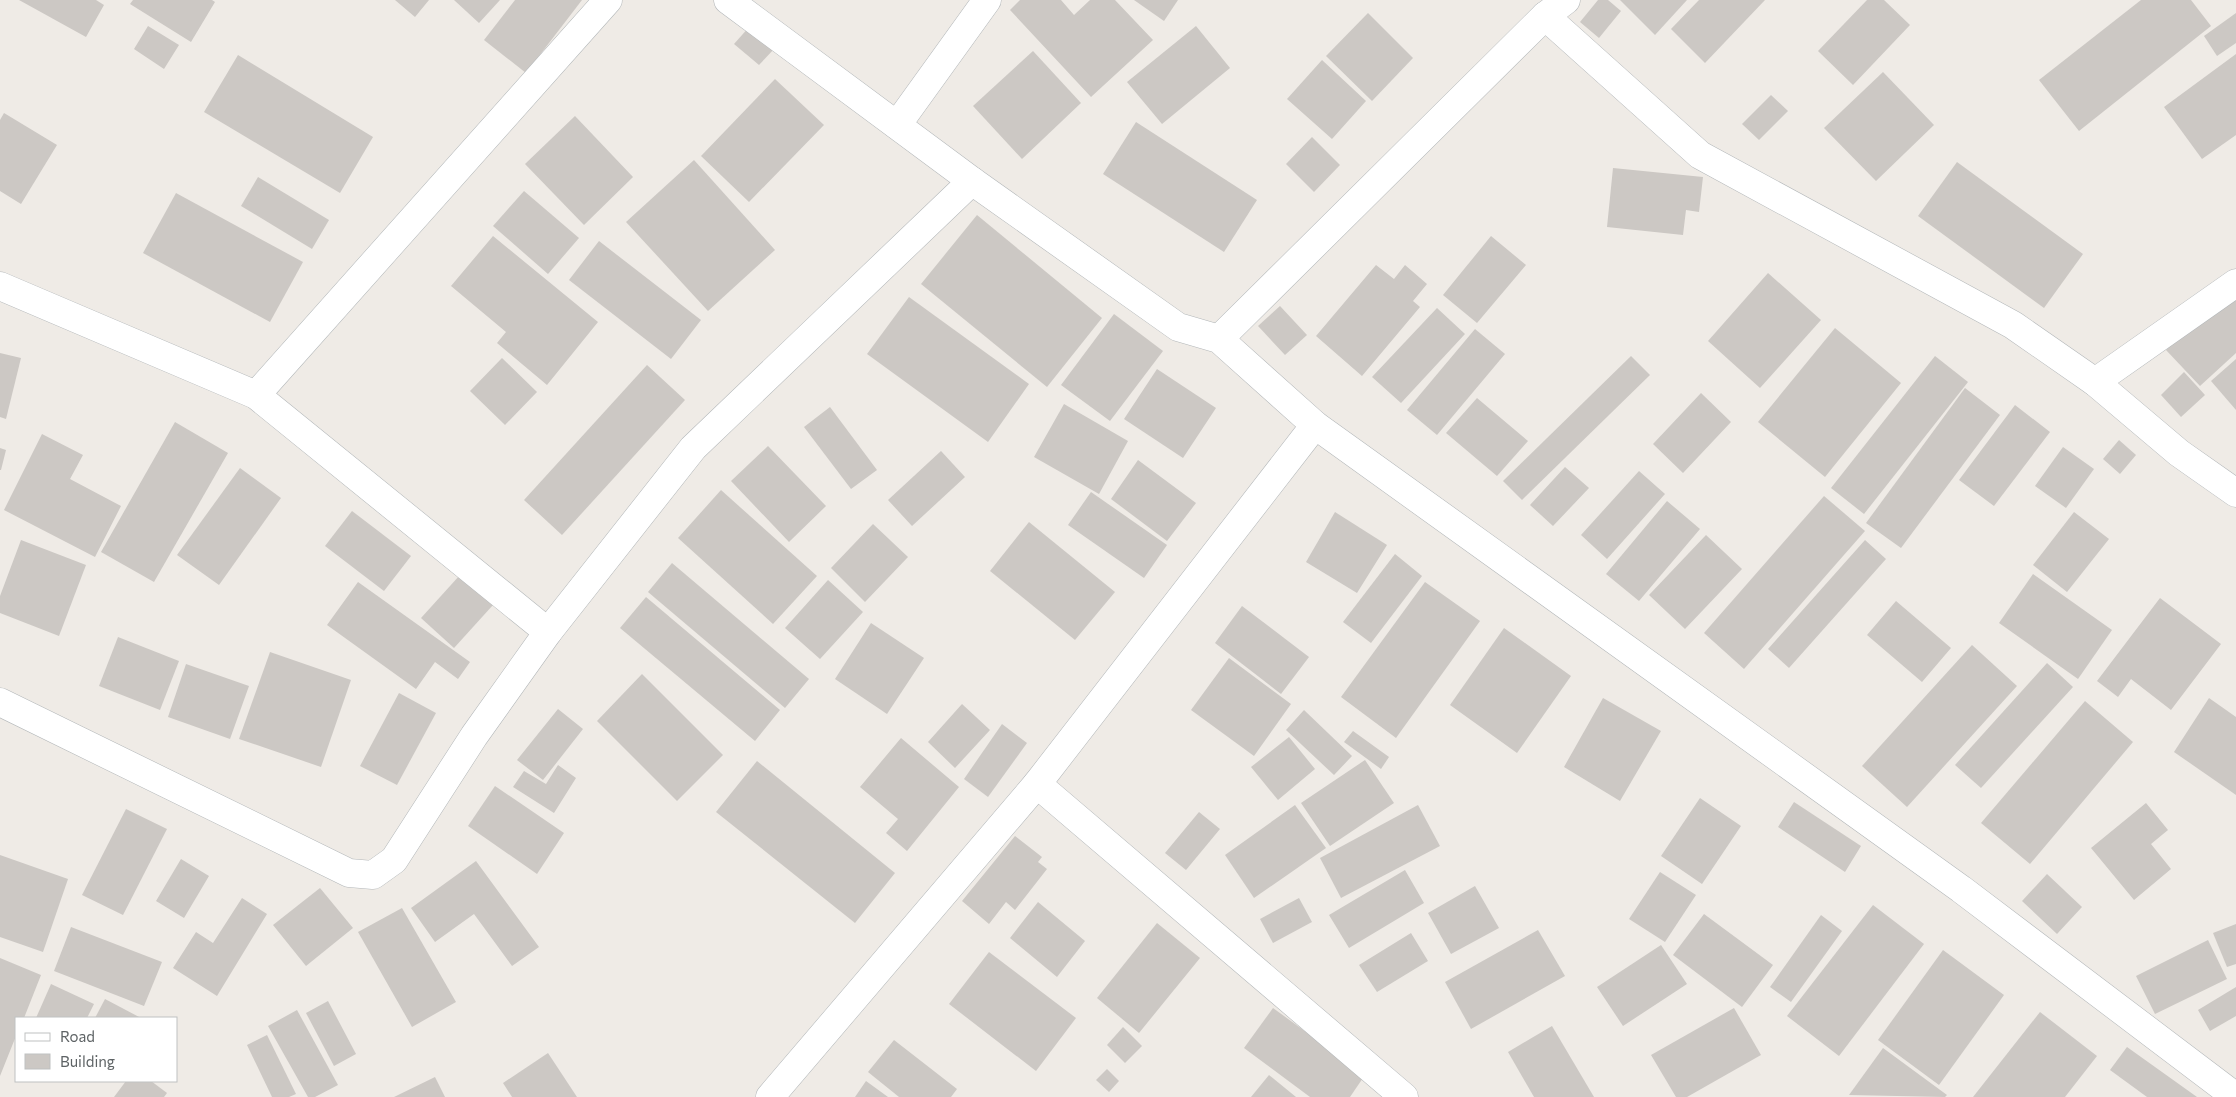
<svg xmlns="http://www.w3.org/2000/svg" width="2236" height="1097" viewBox="0 0 2236 1097" font-family="Commissioner,sans-serif">
	<style>
		.building { fill: #ccc8c4 }
		.lines { fill: none; stroke-linecap: round; stroke-linejoin: round }
		.minor-casing { stroke: #b3b7b9; stroke-width: 29 }
		.minor { stroke: #fff; stroke-width: 28 }
	</style>
	<rect width="100%" height="100%" fill="#efebe6"/>
	<g class="building">
		<polygon points="19,0 96,0 104,5 86,37"/>
		<polygon points="133,0 212,0 215,2 191,42 130,4"/>
		<polygon points="395,0 429,0 415,17"/>
		<polygon points="454,0 500,0 479,23"/>
		<polygon points="515,0 582,0 526,73 484,40"/>
		<polygon points="1020,0 1061,0 1074,15 1090,0 1115,0 1153,40 1091,97 1010,10"/>
		<polygon points="1134,0 1178,0 1164,21"/>
		<polygon points="1598,0 1608,0 1621,11 1599,38 1580,22"/>
		<polygon points="1620,0 1687,0 1655,35"/>
		<polygon points="1699,0 1765,0 1705,63 1671,29"/>
		<polygon points="1867,0 1884,0 1910,25 1853,85 1818,51"/>
		<polygon points="2141,0 2191,0 2211,26 2079,131 2039,80"/>
		<polygon points="1368,13 1413,58 1372,101 1326,56"/>
		<polygon points="2236,13 2236,43 2217,56 2204,36"/>
		<polygon points="148,26 179,45 164,69 134,49"/>
		<polygon points="750,26 775,48 759,65 734,44"/>
		<polygon points="1196,26 1230,68 1162,124 1127,82"/>
		<polygon points="1033,51 1081,103 1022,159 973,106"/>
		<polygon points="2236,54 2236,135 2202,159 2164,107"/>
		<polygon points="238,55 373,137 340,193 204,112"/>
		<polygon points="1322,60 1366,101 1332,139 1287,99"/>
		<polygon points="1883,72 1934,125 1876,181 1824,128"/>
		<polygon points="775,79 824,125 749,202 701,156"/>
		<polygon points="1771,95 1788,111 1759,140 1742,124"/>
		<polygon points="4,113 57,145 21,204 0,191 0,120"/>
		<polygon points="575,116 633,177 584,225 525,164"/>
		<polygon points="1136,122 1257,200 1224,252 1103,174"/>
		<polygon points="1312,137 1340,165 1314,192 1286,164"/>
		<polygon points="694,160 775,250 708,311 626,222"/>
		<polygon points="1957,162 2083,254 2044,308 1918,216"/>
		<polygon points="1613,168 1703,177 1699,212 1686,210 1683,235 1607,227"/>
		<polygon points="258,177 329,220 312,249 241,206"/>
		<polygon points="524,191 579,238 548,274 493,226"/>
		<polygon points="176,193 303,262 270,322 143,253"/>
		<polygon points="977,215 1102,318 1047,387 921,284"/>
		<polygon points="493,236 598,322 547,385 497,343 506,332 451,286"/>
		<polygon points="1491,236 1526,265 1477,323 1443,295"/>
		<polygon points="599,241 701,320 671,359 569,280"/>
		<polygon points="1376,265 1394,279 1405,265 1427,284 1413,301 1420,307 1362,376 1316,336"/>
		<polygon points="1768,273 1821,320 1760,388 1708,341"/>
		<polygon points="2229,290 2236,298 2236,353 2200,386 2166,350"/>
		<polygon points="909,297 1029,384 988,442 867,354"/>
		<polygon points="1280,306 1307,335 1285,355 1258,326"/>
		<polygon points="1437,308 1465,334 1401,403 1372,377"/>
		<polygon points="1114,314 1163,351 1110,421 1061,385"/>
		<polygon points="1835,328 1901,383 1825,477 1758,422"/>
		<polygon points="1475,329 1505,354 1437,435 1407,410"/>
		<polygon points="0,353 21,358 6,419 0,417"/>
		<polygon points="1631,356 1650,375 1522,500 1503,481"/>
		<polygon points="1935,356 1968,382 1864,514 1831,488"/>
		<polygon points="502,358 537,392 505,425 470,391"/>
		<polygon points="2236,359 2236,410 2211,381"/>
		<polygon points="647,365 685,400 562,535 524,500"/>
		<polygon points="1157,369 1216,408 1183,458 1124,419"/>
		<polygon points="2184,372 2205,395 2181,417 2161,395"/>
		<polygon points="1965,388 2000,415 1901,548 1866,523"/>
		<polygon points="1701,393 1731,422 1683,473 1653,444"/>
		<polygon points="1477,398 1528,441 1497,476 1446,433"/>
		<polygon points="1064,404 1128,441 1099,494 1034,457"/>
		<polygon points="2015,405 2050,432 1994,506 1959,480"/>
		<polygon points="830,407 877,470 851,489 804,427"/>
		<polygon points="175,422 228,453 154,582 101,552"/>
		<polygon points="42,434 83,455 70,479 121,506 95,557 4,510"/>
		<polygon points="2119,440 2136,455 2120,474 2103,459"/>
		<polygon points="768,446 826,506 789,542 731,481"/>
		<polygon points="2063,447 2094,469 2066,508 2035,486"/>
		<polygon points="0,448 6,450 1,470 0,470"/>
		<polygon points="941,451 965,477 912,526 888,500"/>
		<polygon points="1138,460 1196,503 1167,541 1111,499"/>
		<polygon points="1565,467 1589,488 1553,526 1530,505"/>
		<polygon points="240,468 281,498 219,585 177,555"/>
		<polygon points="1639,471 1665,494 1607,559 1581,535"/>
		<polygon points="721,490 817,576 773,624 678,538"/>
		<polygon points="1091,492 1167,545 1144,578 1068,525"/>
		<polygon points="1824,496 1865,531 1744,669 1704,633"/>
		<polygon points="1667,501 1700,529 1639,601 1606,574"/>
		<polygon points="352,511 411,556 384,591 325,546"/>
		<polygon points="1335,512 1387,545 1357,593 1306,562"/>
		<polygon points="2074,512 2109,539 2067,592 2033,565"/>
		<polygon points="1029,522 1115,592 1075,640 990,571"/>
		<polygon points="873,524 908,557 865,602 831,568"/>
		<polygon points="1706,535 1742,569 1685,629 1649,595"/>
		<polygon points="21,540 86,565 59,636 0,613 0,596"/>
		<polygon points="1865,540 1886,559 1789,668 1768,649"/>
		<polygon points="1395,554 1422,576 1371,643 1343,622"/>
		<polygon points="672,563 809,679 785,708 648,592"/>
		<polygon points="2033,574 2112,630 2078,679 1999,623"/>
		<polygon points="460,575 493,605 454,648 421,618"/>
		<polygon points="828,580 863,612 820,659 785,628"/>
		<polygon points="358,582 470,662 458,679 435,662 416,689 327,625"/>
		<polygon points="1425,582 1480,621 1396,738 1341,697"/>
		<polygon points="646,597 780,710 755,741 620,628"/>
		<polygon points="2160,598 2221,644 2171,710 2131,679 2118,697 2097,681"/>
		<polygon points="1896,601 1951,648 1922,682 1867,635"/>
		<polygon points="1242,606 1309,657 1281,694 1215,643"/>
		<polygon points="871,623 924,658 887,714 835,679"/>
		<polygon points="1504,628 1571,676 1517,753 1450,705"/>
		<polygon points="118,637 179,661 160,710 99,686"/>
		<polygon points="1972,645 2017,686 1907,807 1862,766"/>
		<polygon points="270,652 351,680 321,767 239,739"/>
		<polygon points="1229,658 1291,704 1254,756 1191,710"/>
		<polygon points="2047,663 2073,687 1981,788 1955,765"/>
		<polygon points="186,664 249,686 230,739 168,717"/>
		<polygon points="642,674 723,755 677,801 597,721"/>
		<polygon points="399,693 436,713 397,785 360,766"/>
		<polygon points="1603,698 1661,731 1620,801 1564,767"/>
		<polygon points="2209,698 2236,717 2236,795 2174,752"/>
		<polygon points="2085,701 2133,742 2030,864 1981,823"/>
		<polygon points="962,704 990,730 955,768 928,742"/>
		<polygon points="558,709 583,729 543,780 517,760"/>
		<polygon points="1304,710 1352,756 1334,775 1286,730"/>
		<polygon points="1002,724 1027,743 988,797 964,779"/>
		<polygon points="1353,731 1389,757 1381,769 1344,742"/>
		<polygon points="1289,737 1315,769 1278,800 1251,767"/>
		<polygon points="901,738 959,787 907,851 886,833 898,819 860,787"/>
		<polygon points="1365,760 1394,803 1330,846 1301,803"/>
		<polygon points="757,761 895,873 855,923 716,812"/>
		<polygon points="558,765 576,778 554,813 513,787 524,771 546,784"/>
		<polygon points="495,786 564,833 537,874 468,826"/>
		<polygon points="1700,798 1741,826 1702,884 1661,856"/>
		<polygon points="1794,802 1861,846 1845,872 1778,827"/>
		<polygon points="2146,803 2168,830 2151,844 2171,869 2134,900 2091,848"/>
		<polygon points="1295,805 1326,848 1254,898 1225,855"/>
		<polygon points="1418,805 1440,846 1341,898 1320,858"/>
		<polygon points="126,809 167,829 123,915 82,895"/>
		<polygon points="1199,812 1220,829 1186,870 1165,853"/>
		<polygon points="1015,836 1042,857 1038,862 1047,869 1015,910 1006,902 989,924 962,901"/>
		<polygon points="0,855 68,879 43,952 0,937"/>
		<polygon points="181,859 209,876 184,918 156,901"/>
		<polygon points="476,861 539,947 512,966 474,914 435,942 411,908"/>
		<polygon points="1405,870 1424,903 1349,948 1329,915"/>
		<polygon points="1660,872 1696,895 1665,942 1629,919"/>
		<polygon points="2047,874 2082,907 2057,934 2022,901"/>
		<polygon points="1475,886 1499,928 1451,954 1428,913"/>
		<polygon points="320,888 353,928 306,966 273,925"/>
		<polygon points="242,898 267,914 217,996 173,968 196,932 213,943"/>
		<polygon points="1299,898 1312,922 1273,943 1260,919"/>
		<polygon points="1038,902 1085,941 1057,977 1010,938"/>
		<polygon points="1873,905 1924,944 1839,1056 1787,1016"/>
		<polygon points="402,908 456,1002 412,1027 358,932"/>
		<polygon points="1704,914 1773,965 1742,1007 1673,955"/>
		<polygon points="1821,915 1842,931 1791,1002 1770,987"/>
		<polygon points="1157,923 1200,958 1139,1033 1097,998"/>
		<polygon points="2236,924 2236,964 2227,967 2213,933"/>
		<polygon points="71,927 162,962 144,1006 54,971"/>
		<polygon points="1538,930 1565,976 1471,1029 1445,982"/>
		<polygon points="1411,933 1428,961 1377,992 1359,965"/>
		<polygon points="2208,940 2227,979 2155,1014 2136,976"/>
		<polygon points="1661,945 1687,984 1623,1026 1597,987"/>
		<polygon points="1943,950 2004,995 1939,1085 1878,1040"/>
		<polygon points="989,952 1076,1018 1036,1071 949,1004"/>
		<polygon points="0,958 41,975 24,1018 16,1018 16,1036 0,1076"/>
		<polygon points="51,984 94,1004 87,1018 36,1018"/>
		<polygon points="2236,987 2236,1016 2210,1031 2198,1010"/>
		<polygon points="105,999 141,1018 95,1018"/>
		<polygon points="328,1001 356,1054 334,1066 306,1013"/>
		<polygon points="1273,1008 1365,1075 1350,1097 1310,1097 1244,1048"/>
		<polygon points="1734,1008 1761,1055 1687,1097 1676,1097 1651,1055"/>
		<polygon points="297,1010 338,1085 315,1097 308,1097 268,1026"/>
		<polygon points="2040,1012 2097,1056 2065,1097 1973,1097"/>
		<polygon points="1552,1026 1594,1097 1534,1097 1508,1052"/>
		<polygon points="1123,1027 1142,1046 1125,1063 1107,1045"/>
		<polygon points="267,1035 296,1094 289,1097 272,1097 247,1045"/>
		<polygon points="894,1040 957,1089 951,1097 899,1097 868,1072"/>
		<polygon points="2127,1047 2197,1097 2147,1097 2110,1070"/>
		<polygon points="1883,1048 1947,1095 1945,1097 1849,1095"/>
		<polygon points="548,1053 577,1097 512,1097 503,1083"/>
		<polygon points="1107,1069 1119,1081 1109,1092 1096,1080"/>
		<polygon points="1269,1075 1296,1097 1251,1097"/>
		<polygon points="435,1077 445,1097 394,1097"/>
		<polygon points="126,1081 151,1081 167,1093 164,1097 114,1097"/>
		<polygon points="866,1081 888,1097 855,1097"/>
	</g>
	<g class="lines">
		<defs>
			<g id="minor">
				<polyline points="728,0 972,181 1178,327 1219,339 1315,425 1961,889 2236,1097"/>
				<polyline points="1545,16 1700,155 2013,325 2095,382 2179,453 2236,493"/>
				<polyline points="897,125 987,0"/>
				<polyline points="0,286 256,395 548,632"/>
				<polyline points="1219,339 1545,16 1566,0"/>
				<polyline points="2095,382 2236,283"/>
				<polyline points="256,395 608,0"/>
				<polyline points="0,702 349,873 373,875 394,860 474,736 548,632 693,448 972,181"/>
				<polyline points="1037,784 1404,1097"/>
				<polyline points="770,1097 1037,784 1315,425"/>
			</g>
		</defs>
		<use href="#minor" class="minor-casing"/>
		<use href="#minor" class="minor"/>
	</g>
	<rect x="15" y="1017" width="162" height="65" fill="#ffffff" stroke="#bfc1c1"/>
	<rect x="25" y="1033" width="25" height="8" fill="#ffffff" stroke="#bfc1c1"/>
	<text x="60" y="1042" font-size="15" fill="#5e6365">Road</text>
	<rect x="25" y="1054" width="25" height="15" fill="#ccc8c4" stroke="#bfc1c1"/>
	<text x="60" y="1067" font-size="15" fill="#5e6365">Building</text>
</svg>
